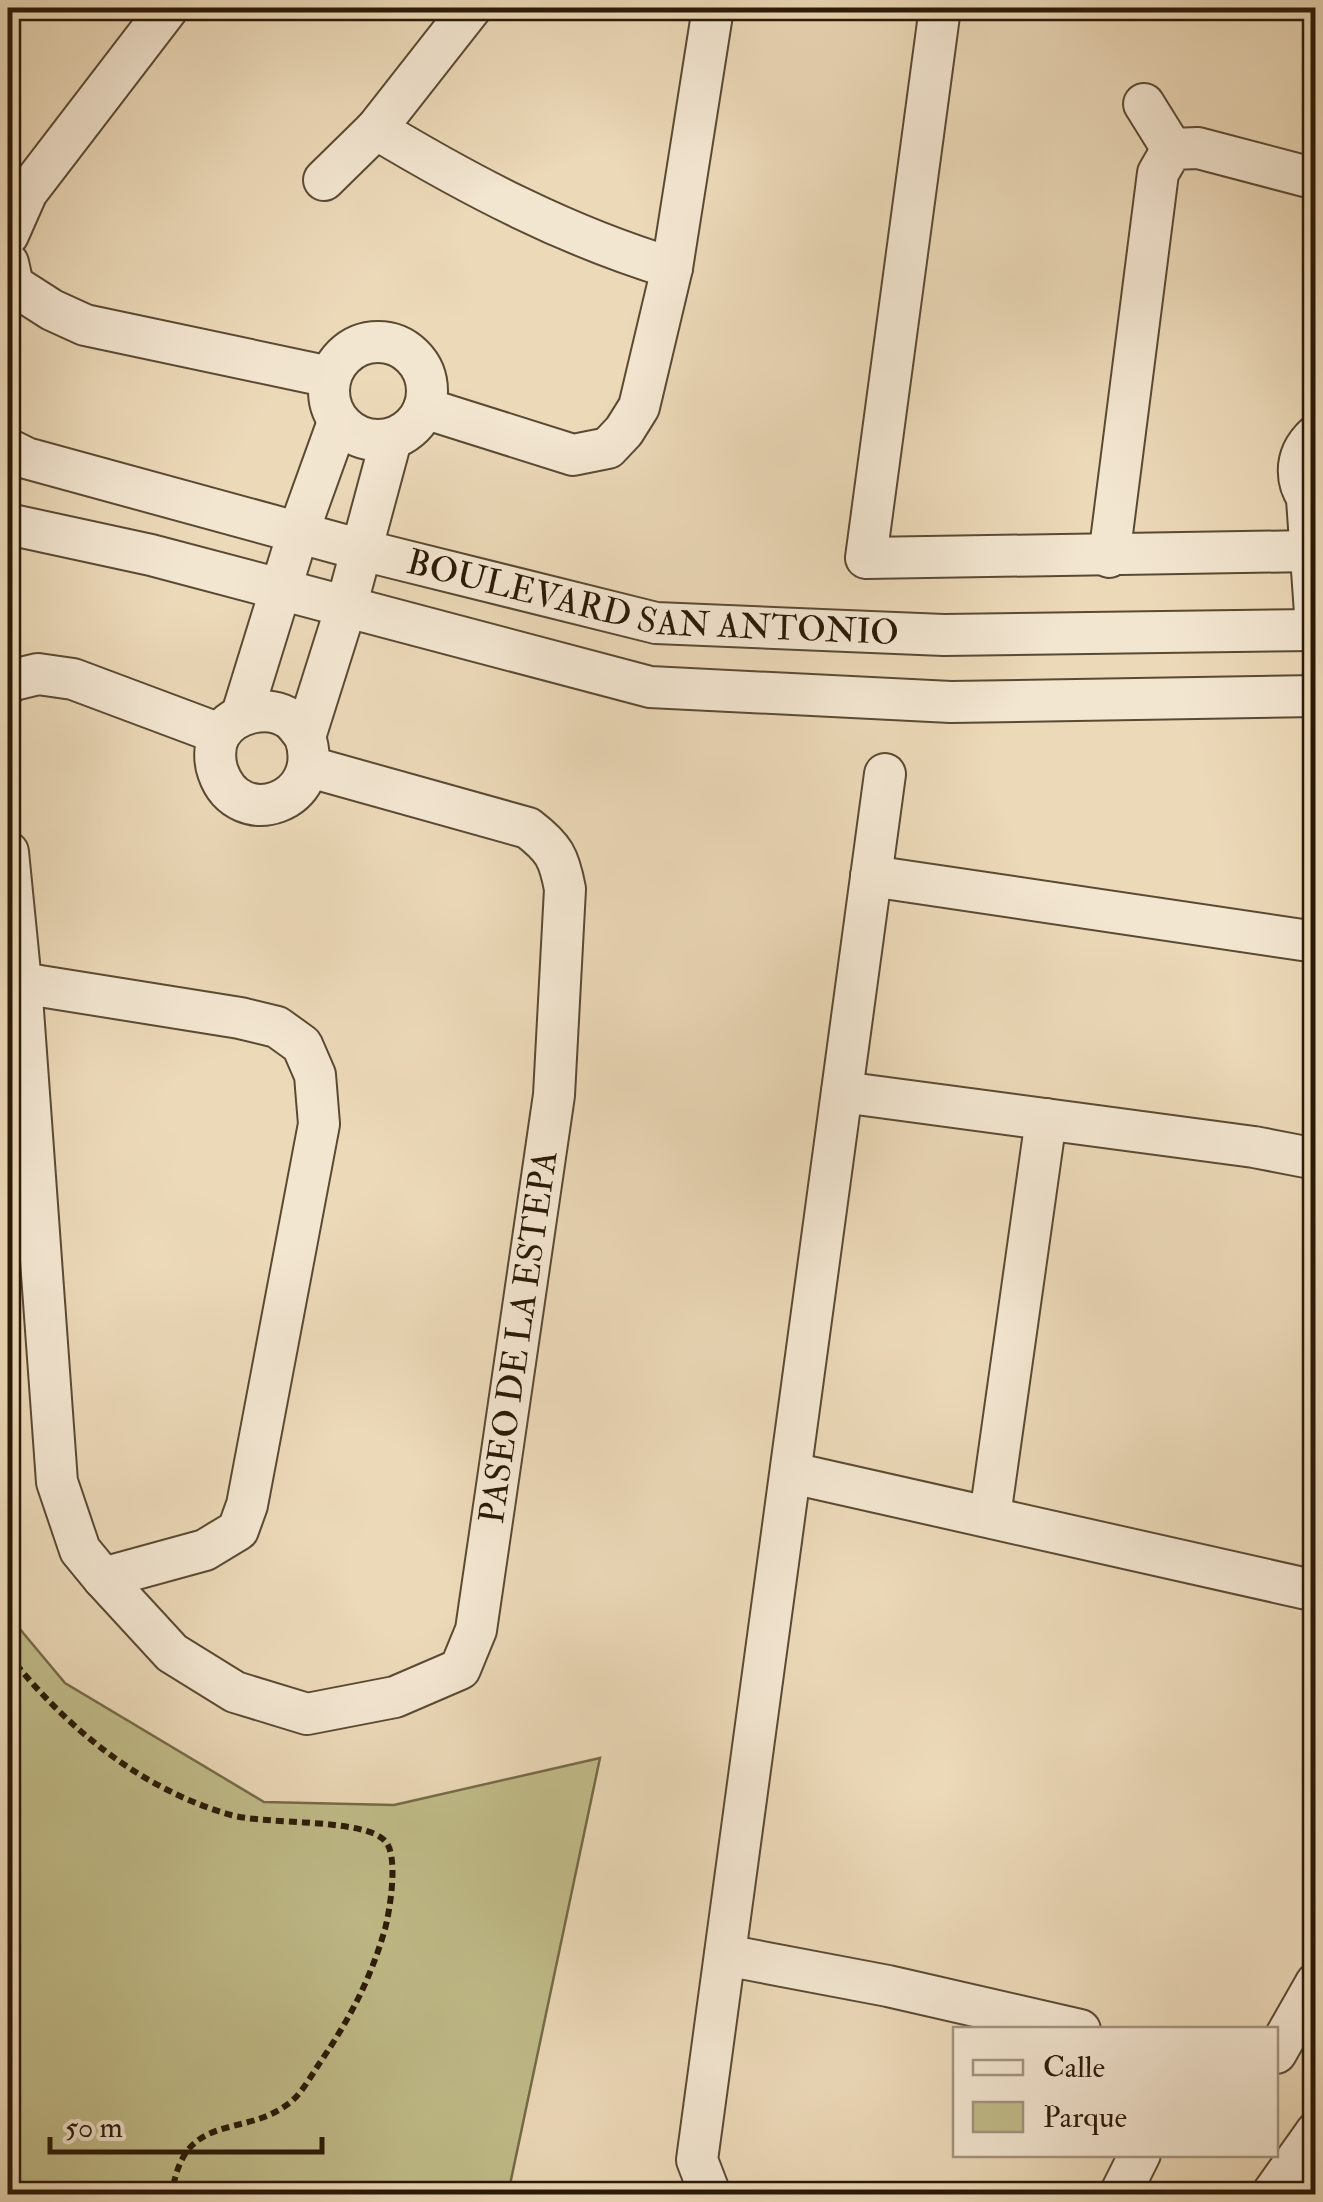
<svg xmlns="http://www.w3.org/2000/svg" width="1323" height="2202" viewBox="0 0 1323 2202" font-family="'IM FELL Double Pica',serif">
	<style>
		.green { fill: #c0bc89; stroke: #756b48; stroke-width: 2.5 }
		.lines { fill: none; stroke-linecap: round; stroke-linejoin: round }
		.minor-casing { stroke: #5a4a33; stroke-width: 44 }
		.path { stroke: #2a1a07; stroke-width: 6; stroke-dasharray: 8 5; stroke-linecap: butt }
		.minor { stroke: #f3e6d1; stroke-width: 40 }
		.labels { text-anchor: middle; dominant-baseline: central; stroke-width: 8; stroke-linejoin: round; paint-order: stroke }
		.street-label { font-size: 35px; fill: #2a1a07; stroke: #f3e6d1 }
	</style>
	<rect width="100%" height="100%" fill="#ecd9b8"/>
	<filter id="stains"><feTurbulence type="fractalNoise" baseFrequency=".002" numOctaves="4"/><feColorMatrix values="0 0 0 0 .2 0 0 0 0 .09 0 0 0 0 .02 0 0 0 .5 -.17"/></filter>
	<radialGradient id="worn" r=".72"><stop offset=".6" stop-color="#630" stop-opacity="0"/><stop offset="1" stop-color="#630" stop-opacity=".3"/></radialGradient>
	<polygon class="green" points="8,1604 14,1622 65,1683 264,1802 394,1805 600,1758 508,2194 8,2194"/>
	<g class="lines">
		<defs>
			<g id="minor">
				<polyline points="940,8 866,558 1310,551"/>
				<polyline points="1144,104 1172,149"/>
				<path d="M376,129C471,186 566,236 672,268"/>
				<polyline points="324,180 376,129 471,8"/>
				<polyline points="8,235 27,192 168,8"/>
				<polyline points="8,263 13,285 52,310 85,325 330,377"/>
				<circle cx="378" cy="391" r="49"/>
				<polyline points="424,408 573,455 608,448 624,431 639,407 672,268 713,8"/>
				<path d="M1316,435C1293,456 1293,486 1316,507"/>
				<path id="s1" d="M8,449L26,458L362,550L656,623L944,635L1316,630"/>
				<polyline points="1307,499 1316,627"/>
				<polyline points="8,524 151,555 650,687 951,702 1316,696"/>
				<polyline points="1109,557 1158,173 1172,149 1198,148 1316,179"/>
				<polyline points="8,684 9,681 38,674 73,679 220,734"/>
				<polyline points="242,714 298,533 338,422"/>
				<path d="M305,737C301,731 295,723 290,719C268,704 234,712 220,734C214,745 214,761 218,772C239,833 327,802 305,737L346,607L391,440"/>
				<path id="s2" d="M8,852L21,983L57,1482L80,1550L103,1578L172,1653L235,1692L307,1714L395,1697L460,1669L476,1630L554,1095L565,889C559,857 554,848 528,828L310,767"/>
				<polyline points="871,876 1316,942"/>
				<polyline points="21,983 240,1018 277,1027 302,1045 315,1075 319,1124 247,1505 238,1530 205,1550 103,1578"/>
				<polyline points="842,1092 1254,1147 1316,1159"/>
				<polyline points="792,1473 1316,1591"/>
				<polyline points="990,1516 1046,1119"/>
				<polyline points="725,1955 888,1986 1080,2030"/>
				<polyline points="1276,2053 1316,1983"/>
				<polyline points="710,2194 697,2160 885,774"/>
				<polyline points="1120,2194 1140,2154"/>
				<polyline points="1272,2194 1316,2132"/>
			</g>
		</defs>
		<use href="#minor" class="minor-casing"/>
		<path class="path" d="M8,1654C65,1727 140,1789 231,1815C267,1825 365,1818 385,1841C399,1855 390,1910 385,1929C370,1981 349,2020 319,2064C311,2076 303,2091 292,2101C243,2141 184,2108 172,2194"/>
		<use href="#minor" class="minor"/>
	</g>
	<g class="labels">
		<g class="street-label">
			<text stroke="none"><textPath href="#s1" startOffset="665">BOULEVARD SAN ANTONIO</textPath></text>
			<text stroke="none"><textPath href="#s2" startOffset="1490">PASEO DE LA ESTEPA</textPath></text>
		</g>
	</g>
	<rect width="1323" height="2202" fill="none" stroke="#ecd9b8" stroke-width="40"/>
	<rect x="10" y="10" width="1303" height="2182" fill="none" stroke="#2a1a07" stroke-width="5"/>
	<rect x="20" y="20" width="1283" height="2162" fill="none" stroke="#2a1a07" stroke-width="2.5"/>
	<rect x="953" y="2027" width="325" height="130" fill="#f3e6d1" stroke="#a39480" stroke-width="2.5"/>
	<rect x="973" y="2060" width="50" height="15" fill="#f3e6d1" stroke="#a39480" stroke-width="2.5"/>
	<text x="1043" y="2077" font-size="30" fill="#2a1a07">Calle</text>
	<rect x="973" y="2102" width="50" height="30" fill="#c0bc89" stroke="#a39480" stroke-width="2.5"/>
	<text x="1043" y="2127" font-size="30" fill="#2a1a07">Parque</text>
	<path d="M50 2137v15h272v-15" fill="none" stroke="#2a1a07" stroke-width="5"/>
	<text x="65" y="2137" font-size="30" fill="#2a1a07" stroke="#f3e6d1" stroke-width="8" paint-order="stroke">50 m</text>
	<rect width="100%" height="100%" filter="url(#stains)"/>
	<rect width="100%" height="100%" fill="url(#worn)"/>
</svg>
